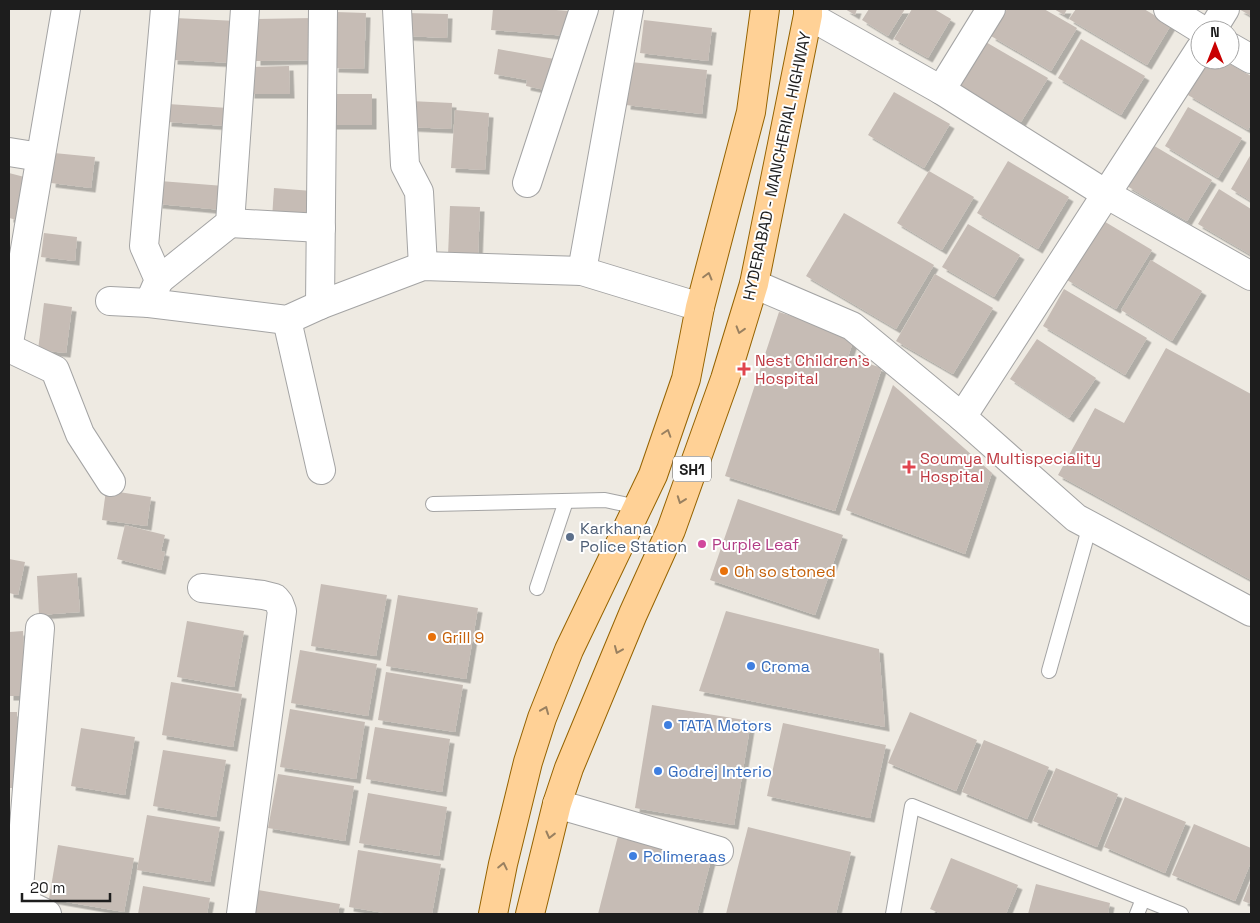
<svg xmlns="http://www.w3.org/2000/svg" width="1260" height="923" viewBox="0 0 1260 923" font-family="'Space Grotesk',sans-serif">
	<style>
		.building { fill: #c6bcb5; filter: url(#shadow) }
		.lines { fill: none; stroke-linecap: round; stroke-linejoin: round }
		.service-casing { stroke: #a4a4a4; stroke-width: 16 }
		.minor-casing { stroke: #a4a4a4; stroke-width: 30 }
		.primary-casing { stroke: #956300; stroke-width: 30 }
		.service { stroke: #fff; stroke-width: 14 }
		.minor { stroke: #fff; stroke-width: 28 }
		.primary { stroke: #ffd196; stroke-width: 28 }
		.oneway { stroke: #998060 }
		.health-dot { fill: #e0444e; stroke: #fff; stroke-width: 2 }
		.service-dot { fill: #5c6f8a; stroke: #fff; stroke-width: 2 }
		.hotel-dot { fill: #d1479c; stroke: #fff; stroke-width: 2 }
		.food-dot { fill: #e8710a; stroke: #fff; stroke-width: 2 }
		.shop-dot { fill: #3f7fe0; stroke: #fff; stroke-width: 2 }
		.labels { text-anchor: middle; dominant-baseline: central; stroke-width: 4; stroke-linejoin: round; paint-order: stroke }
		.shield { fill: #fff; stroke: #616161; stroke-width: 1 }
		.shield-label { font-size: 15px; font-weight: bold; fill: #1d1d1d }
		.street-label { font-size: 16px; fill: #1d1d1d; stroke: #fff }
		.health-label { font-size: 16px; fill: #be3a42; stroke: #fff; text-anchor: start }
		.service-label { font-size: 16px; fill: #4e5e75; stroke: #fff; text-anchor: start }
		.hotel-label { font-size: 16px; fill: #b23c85; stroke: #fff; text-anchor: start }
		.food-label { font-size: 16px; fill: #c56008; stroke: #fff; text-anchor: start }
		.shop-label { font-size: 16px; fill: #366cbe; stroke: #fff; text-anchor: start }
	</style>
	<defs>
		<filter id="shadow"><feDropShadow dx="4.5" dy="4.5" stdDeviation="0" flood-color="#0004"/></filter>
	</defs>
	<rect width="100%" height="100%" fill="#eeeae2"/>
	<g class="building">
		<polygon points="493,9 543,9 569,11 567,36 491,30"/>
		<polygon points="845,9 857,9 855,15"/>
		<polygon points="869,9 905,9 888,36 862,20"/>
		<polygon points="912,9 934,9 951,19 928,58 894,39"/>
		<polygon points="1007,9 1044,9 1077,28 1051,71 991,36"/>
		<polygon points="1054,9 1067,9 1064,15"/>
		<polygon points="1076,9 1144,9 1171,25 1147,65 1069,19"/>
		<polygon points="1239,9 1251,9 1251,16"/>
		<polygon points="336,12 366,13 364,69 334,68"/>
		<polygon points="406,13 448,14 447,38 406,36"/>
		<polygon points="175,18 237,21 235,63 173,60"/>
		<polygon points="314,18 315,60 256,61 256,19"/>
		<polygon points="644,20 712,28 708,61 640,53"/>
		<polygon points="1081,39 1145,76 1121,115 1058,78"/>
		<polygon points="984,41 1048,78 1021,122 957,85"/>
		<polygon points="498,49 560,60 555,92 526,86 527,80 494,74"/>
		<polygon points="1209,60 1223,60 1251,76 1251,124 1248,130 1188,95"/>
		<polygon points="631,62 707,70 702,114 626,105"/>
		<polygon points="289,66 290,94 250,94 250,67"/>
		<polygon points="894,92 950,124 924,168 868,135"/>
		<polygon points="330,94 372,94 372,125 331,125"/>
		<polygon points="410,101 452,103 451,129 409,127"/>
		<polygon points="168,104 228,108 227,126 167,122"/>
		<polygon points="1188,107 1242,138 1218,178 1165,146"/>
		<polygon points="455,110 489,113 485,170 451,168"/>
		<polygon points="1151,144 1212,180 1187,221 1127,186"/>
		<polygon points="54,153 95,157 91,188 51,183"/>
		<polygon points="1251,154 1251,201 1231,189"/>
		<polygon points="1008,161 1069,197 1038,249 977,213"/>
		<polygon points="929,171 974,197 942,250 897,223"/>
		<polygon points="9,173 36,180 26,222 9,218"/>
		<polygon points="160,181 224,186 222,210 158,204"/>
		<polygon points="274,188 312,191 310,220 272,218"/>
		<polygon points="1219,189 1251,209 1251,255 1198,224"/>
		<polygon points="450,206 480,207 478,257 448,256"/>
		<polygon points="844,213 934,265 896,329 806,276"/>
		<polygon points="1102,220 1152,250 1116,309 1067,280"/>
		<polygon points="968,224 1020,255 994,297 942,267"/>
		<polygon points="44,233 77,237 75,261 41,257"/>
		<polygon points="1151,260 1202,291 1172,341 1121,310"/>
		<polygon points="935,274 993,308 953,374 896,341"/>
		<polygon points="1064,289 1147,338 1125,375 1043,326"/>
		<polygon points="44,303 72,307 66,353 38,350"/>
		<polygon points="779,312 855,336 848,357 882,368 835,511 725,476"/>
		<polygon points="1037,339 1096,378 1069,418 1010,379"/>
		<polygon points="1166,348 1251,394 1251,580 1058,475 1095,408 1124,423"/>
		<polygon points="893,385 992,473 965,554 846,510"/>
		<polygon points="106,490 151,497 147,526 102,520"/>
		<polygon points="738,499 843,535 815,615 710,580"/>
		<polygon points="125,525 165,535 161,551 165,552 161,570 117,559"/>
		<polygon points="9,559 25,562 18,595 9,593"/>
		<polygon points="77,573 80,612 39,615 37,576"/>
		<polygon points="321,584 387,595 376,656 311,646"/>
		<polygon points="398,595 478,608 466,679 386,666"/>
		<polygon points="726,611 879,649 885,727 699,691"/>
		<polygon points="187,621 244,631 234,687 177,677"/>
		<polygon points="23,631 25,696 9,696 9,632"/>
		<polygon points="300,650 377,664 368,716 291,703"/>
		<polygon points="386,672 463,685 455,732 378,720"/>
		<polygon points="171,682 242,694 233,747 162,735"/>
		<polygon points="652,705 751,721 734,825 635,808"/>
		<polygon points="290,709 365,722 356,779 280,767"/>
		<polygon points="9,712 17,712 19,788 9,788"/>
		<polygon points="910,712 977,740 956,791 888,763"/>
		<polygon points="783,723 886,745 870,818 767,796"/>
		<polygon points="375,727 450,739 442,792 366,779"/>
		<polygon points="81,728 135,737 125,795 71,786"/>
		<polygon points="984,740 1049,767 1027,819 962,792"/>
		<polygon points="163,750 226,760 216,817 153,806"/>
		<polygon points="1056,768 1118,794 1097,847 1033,821"/>
		<polygon points="278,774 354,786 345,841 268,828"/>
		<polygon points="368,793 447,807 439,856 359,843"/>
		<polygon points="1125,797 1186,822 1165,873 1104,847"/>
		<polygon points="147,815 220,827 210,882 137,870"/>
		<polygon points="1194,824 1251,848 1251,862 1235,901 1172,875"/>
		<polygon points="748,827 851,852 836,914 726,914"/>
		<polygon points="618,836 711,860 697,914 598,914"/>
		<polygon points="58,845 134,858 124,912 49,899"/>
		<polygon points="358,850 441,864 432,914 390,914 349,907"/>
		<polygon points="951,858 1018,885 1006,914 942,914 930,909"/>
		<polygon points="1251,880 1251,904 1243,901"/>
		<polygon points="1036,884 1110,903 1108,914 1028,914"/>
		<polygon points="143,886 210,898 207,914 138,914"/>
		<polygon points="258,890 340,904 338,914 254,914"/>
	</g>
	<g class="lines">
		<defs>
			<g id="service">
				<polyline points="433,504 605,500 638,507"/>
				<polyline points="537,588 566,501"/>
				<polyline points="1049,671 1090,525"/>
				<polyline points="893,914 912,806 1181,914"/>
				<polyline points="1137,914 1143,899"/>
			</g>
			<g id="minor">
				<polyline points="397,9 405,165 419,192 423,266"/>
				<polyline points="1168,9 1202,30"/>
				<polyline points="808,15 941,90 1106,194 1251,276"/>
				<polyline points="1212,30 1225,9"/>
				<polyline points="1230,47 1251,59"/>
				<polyline points="941,90 991,9"/>
				<polyline points="9,152 40,157"/>
				<polyline points="527,183 584,9"/>
				<polyline points="230,223 321,228"/>
				<polyline points="582,271 629,9"/>
				<polyline points="159,280 230,223 245,9"/>
				<polyline points="754,284 852,326 962,417 1076,518 1251,612"/>
				<polyline points="110,301 149,303 159,280 144,246 165,9"/>
				<polyline points="149,303 287,320 320,305 423,266 582,271 700,307"/>
				<polyline points="320,305 323,9"/>
				<polyline points="287,320 321,470"/>
				<polyline points="9,343 66,9"/>
				<polyline points="9,348 55,370 80,434 111,482"/>
				<polyline points="962,417 1200,49"/>
				<polyline points="202,588 263,595 275,598 279,603 282,611 241,914"/>
				<polyline points="557,804 719,851"/>
				<polyline points="9,901 18,900 47,914"/>
				<polyline points="10,914 18,900 40,628"/>
			</g>
			<g id="primary">
				<polyline points="493,914 503,864 528,762 542,718 569,650 653,475 686,379 700,307 751,112 765,9"/>
				<polyline points="530,914 557,804 569,768 633,614 671,530 725,379 754,284 808,15 808,9"/>
			</g>
		</defs>
		<use href="#service" class="service-casing"/>
		<use href="#minor" class="minor-casing"/>
		<use href="#primary" class="primary-casing"/>
		<use href="#service" class="service"/>
		<use href="#minor" class="minor"/>
		<use href="#primary" class="primary"/>
	</g>
	<defs><path id="oneway-chevron" d="M-2-3.5L2.5 0L-2 3.5" fill="none" stroke-width="1.6" stroke-linecap="round" stroke-linejoin="round" transform="scale(1.25)"/></defs>
	<g class="oneway">
		<use href="#oneway-chevron" transform="translate(708 276) rotate(-75)"/>
		<use href="#oneway-chevron" transform="translate(740 330) rotate(107)"/>
		<use href="#oneway-chevron" transform="translate(667 433) rotate(-72)"/>
		<use href="#oneway-chevron" transform="translate(681 500) rotate(110)"/>
		<use href="#oneway-chevron" transform="translate(618 650) rotate(113)"/>
		<use href="#oneway-chevron" transform="translate(545 710) rotate(-68)"/>
		<use href="#oneway-chevron" transform="translate(550 835) rotate(104)"/>
		<use href="#oneway-chevron" transform="translate(503 866) rotate(-78)"/>
	</g>
	<g class="health-dot">
		<path d="M741.5 361.5h5v5h5v5h-5v5h-5v-5h-5v-5h5z"/>
		<path d="M906.5 459.5h5v5h5v5h-5v5h-5v-5h-5v-5h5z"/>
	</g>
	<circle class="service-dot" cx="570" cy="537" r="5"/>
	<circle class="hotel-dot" cx="702" cy="544" r="5"/>
	<g class="food-dot">
		<circle cx="724" cy="571" r="5"/>
		<circle cx="432" cy="637" r="5"/>
	</g>
	<g class="shop-dot">
		<circle cx="751" cy="666" r="5"/>
		<circle cx="668" cy="725" r="5"/>
		<circle cx="658" cy="771" r="5"/>
		<circle cx="633" cy="856" r="5"/>
	</g>
	<g class="labels">
		<rect class="shield" x="673" y="456.5" width="38" height="25" rx="4"/>
		<g class="shield-label">
			<text x="692" y="469">SH1</text>
		</g>
		<g class="street-label">
			<text transform="translate(777 166) rotate(-78)">HYDERABAD - MANCHERIAL HIGHWAY</text>
		</g>
		<g class="health-label">
			<text x="755" y="360">Nest Children's<tspan x="755" dy="18">Hospital</tspan></text>
			<text x="920" y="458">Soumya Multispeciality<tspan x="920" dy="18">Hospital</tspan></text>
		</g>
		<g class="service-label">
			<text x="580" y="528">Karkhana<tspan x="580" dy="18">Police Station</tspan></text>
		</g>
		<g class="hotel-label">
			<text x="712" y="544">Purple Leaf</text>
		</g>
		<g class="food-label">
			<text x="734" y="571">Oh so stoned</text>
			<text x="442" y="637">Grill 9</text>
		</g>
		<g class="shop-label">
			<text x="761" y="666">Croma</text>
			<text x="678" y="725">TATA Motors</text>
			<text x="668" y="771">Godrej Interio</text>
			<text x="643" y="856">Polimeraas</text>
		</g>
	</g>
	<rect width="1260" height="923" fill="none" stroke="#1d1d1d" stroke-width="20"/>
	<g transform="translate(1215 45)"><circle r="24" fill="#ffffff" stroke="#a5a5a5"/>
	<path d="M0-4L9 19L0 12L-9 19Z" fill="#c90001"/>
	<text y="-8" font-size="14" font-weight="bold" text-anchor="middle" fill="#1d1d1d">N</text>
	</g>
	<path d="M22 893v8h88v-8" fill="none" stroke="#1d1d1d" stroke-width="2.5"/>
	<text x="30" y="893" font-size="15" fill="#1d1d1d" stroke="#ffffff" stroke-width="4" paint-order="stroke">20 m</text>
</svg>
